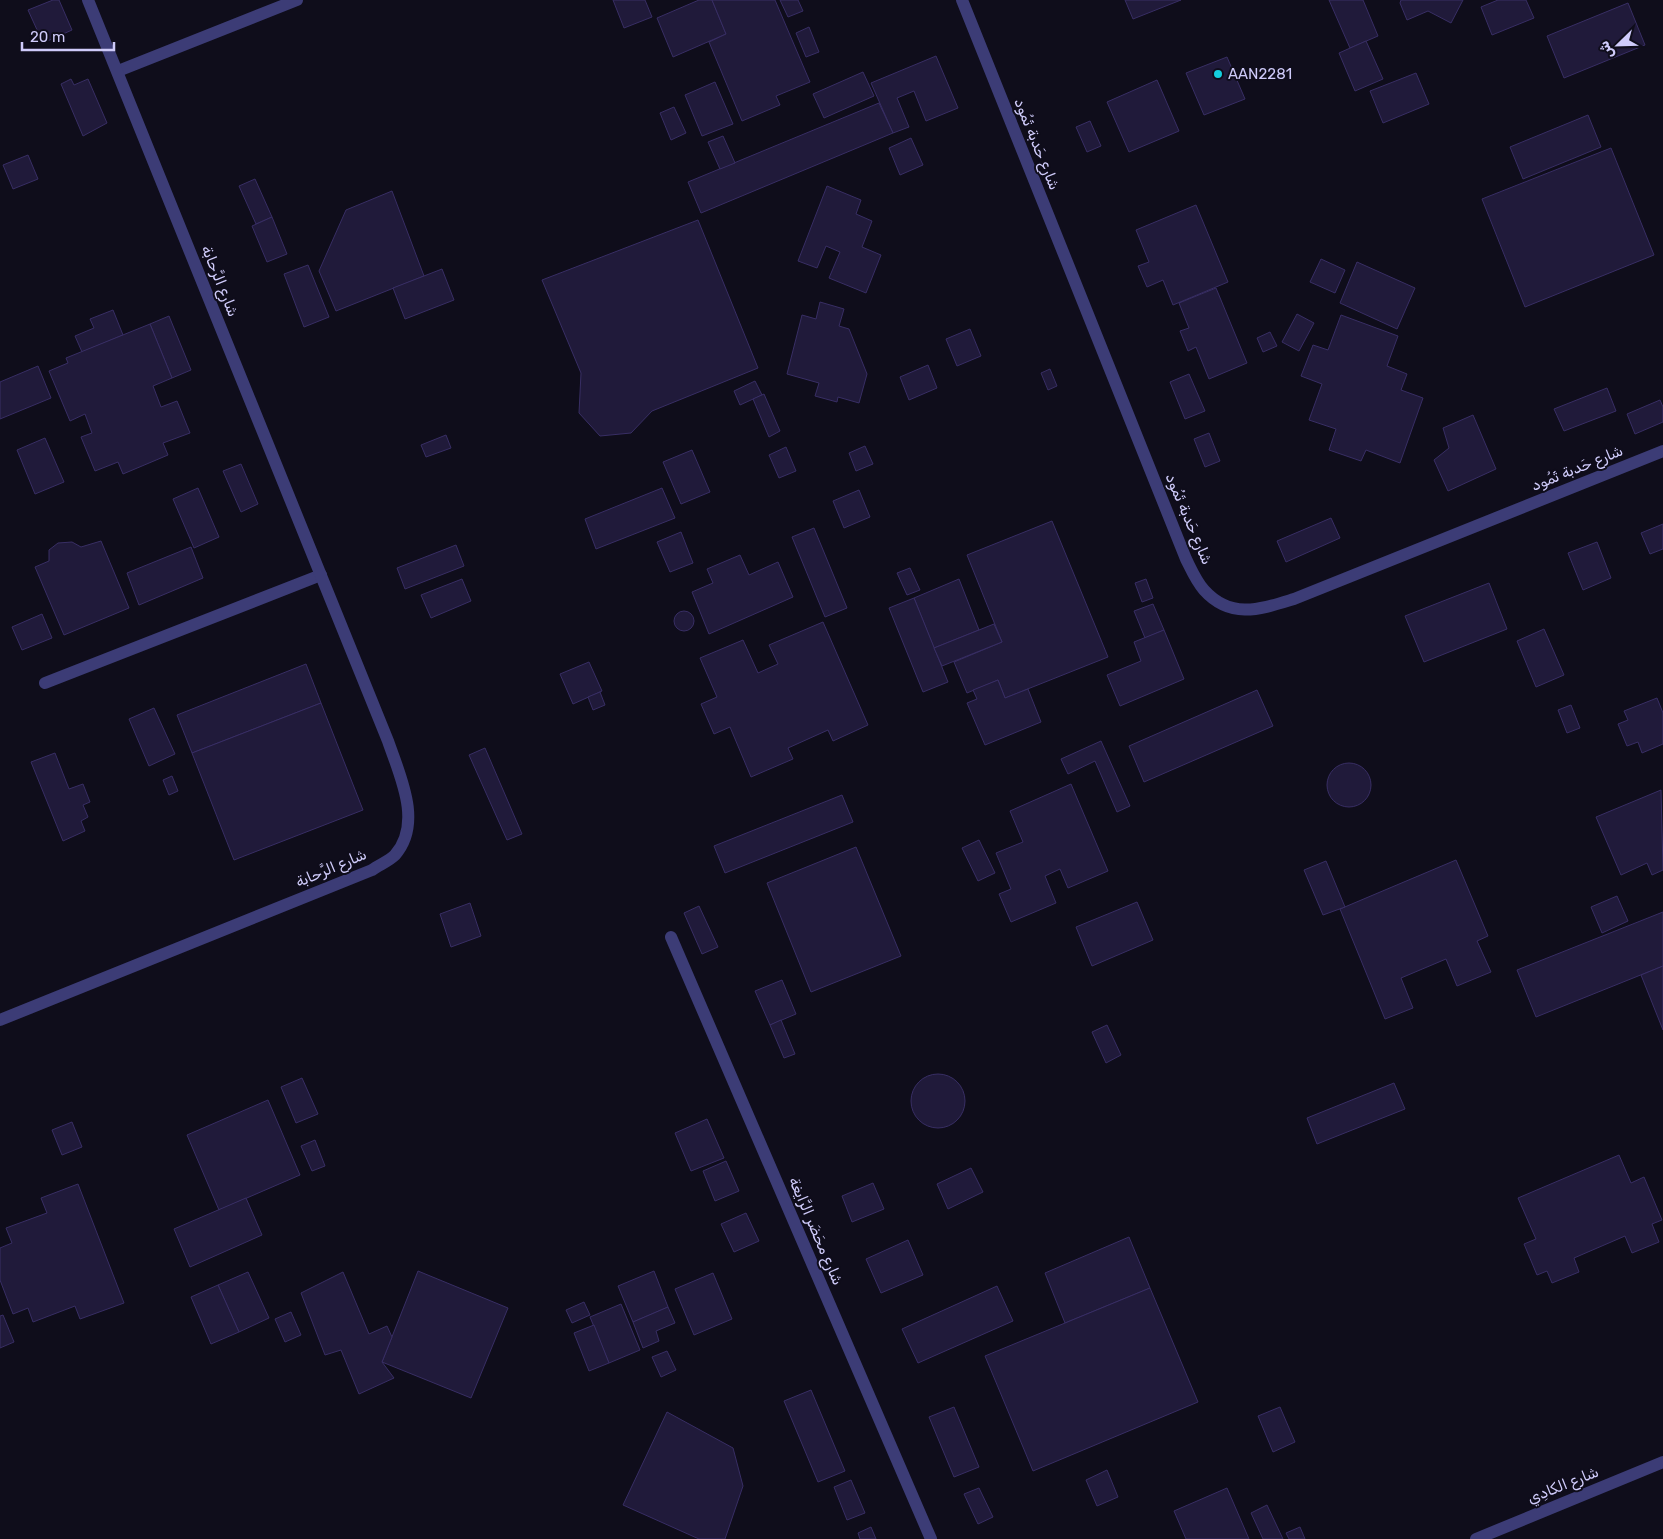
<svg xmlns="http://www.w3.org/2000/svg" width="1663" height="1539" viewBox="0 0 1663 1539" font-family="Rubik,'Noto Sans Arabic',sans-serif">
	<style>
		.building { fill: #201a3a; stroke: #382e64 }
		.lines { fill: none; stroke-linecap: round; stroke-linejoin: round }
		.service { stroke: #3c3c76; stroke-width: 12 }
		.minor { stroke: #3c3c76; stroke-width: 12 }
		.poi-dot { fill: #14cede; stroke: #0f0d1b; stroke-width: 2 }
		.labels { text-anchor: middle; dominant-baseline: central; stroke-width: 4; stroke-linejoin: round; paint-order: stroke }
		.poi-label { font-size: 15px; fill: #cfcbfa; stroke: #0f0d1b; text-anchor: start }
		.street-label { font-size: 15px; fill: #cfcbfa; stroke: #0f0d1b }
	</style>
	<rect width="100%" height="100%" fill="#0f0d1b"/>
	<g class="building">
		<polygon points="53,0 59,0 72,30 43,43 28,10"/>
		<polygon points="613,0 645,0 652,17 624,28"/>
		<polygon points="699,0 712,0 726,34 673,57 657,18"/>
		<polygon points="712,0 775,0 810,82 776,96 780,105 742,121 709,42 726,34"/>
		<polygon points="780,0 798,0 803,11 788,17"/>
		<polygon points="1125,0 1181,0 1133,19"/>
		<polygon points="1329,0 1363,0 1378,36 1350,48"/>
		<polygon points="1401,0 1463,0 1451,23 1428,11 1407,20 1400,3"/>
		<polygon points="1498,0 1526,0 1534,18 1492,35 1481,7"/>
		<polygon points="1628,3 1645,45 1564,78 1547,36"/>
		<polygon points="809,27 819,52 806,57 796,33"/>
		<polygon points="1366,41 1383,79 1355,91 1339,53"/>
		<polygon points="936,56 958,108 926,121 914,91 897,98 909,127 893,133 871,83"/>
		<polygon points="1227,57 1245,99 1204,115 1186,73"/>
		<polygon points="863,72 874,96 824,118 813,94"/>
		<polygon points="1416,73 1429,104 1383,123 1370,91"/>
		<polygon points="71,79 74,85 88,79 107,123 83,136 61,84"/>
		<polygon points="1157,80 1179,131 1129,152 1107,102"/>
		<polygon points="715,82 733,124 702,136 685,95"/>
		<polygon points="879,103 893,133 701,213 688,182"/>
		<polygon points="674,107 686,133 671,140 660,113"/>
		<polygon points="1588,115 1601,147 1523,179 1510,147"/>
		<polygon points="1090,121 1101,146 1087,152 1076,127"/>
		<polygon points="723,136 735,163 720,169 708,142"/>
		<polygon points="911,138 923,165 900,175 889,148"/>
		<polygon points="1611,148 1654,255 1525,307 1482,199"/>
		<polygon points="28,155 38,179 13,189 3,165"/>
		<polygon points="255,179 272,217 256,224 239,186"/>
		<polygon points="827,186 861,200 856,214 872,221 862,247 881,255 866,293 829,278 840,252 826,246 817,268 798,261"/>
		<polygon points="392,191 424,276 336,311 319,271 346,210"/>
		<polygon points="1196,205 1228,282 1173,305 1163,280 1147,287 1138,266 1149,262 1136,230"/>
		<polygon points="272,217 287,254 267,262 252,226"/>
		<polygon points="698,220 758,368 652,411 631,433 600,436 579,413 581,373 542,280"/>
		<polygon points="1321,259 1345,270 1335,293 1310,282"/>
		<polygon points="1357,262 1415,288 1397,329 1340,303"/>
		<polygon points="308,265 329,317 304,327 284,274"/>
		<polygon points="442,269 454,300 405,319 393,288"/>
		<polygon points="1216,288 1247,363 1209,379 1196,347 1188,351 1180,331 1189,328 1179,303"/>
		<polygon points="820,302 844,309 839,326 849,329 867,374 859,403 838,397 837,402 815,396 819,383 787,374 802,315 816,319"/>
		<polygon points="113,310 123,335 82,352 75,336 94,328 90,319"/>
		<polygon points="1297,314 1314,323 1299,351 1282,342"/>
		<polygon points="1341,315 1398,336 1387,366 1407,374 1401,390 1423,398 1400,463 1366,450 1361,461 1329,450 1336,429 1309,420 1322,384 1301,376 1313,345 1328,350"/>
		<polygon points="169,316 191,370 172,378 150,324"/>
		<polygon points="150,324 172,378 153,386 161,407 177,401 190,433 163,443 168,455 123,474 118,462 95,471 81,437 92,433 85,414 70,421 49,371 68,363 66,358"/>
		<polygon points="970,329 981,356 957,366 946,339"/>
		<polygon points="1270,332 1277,346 1263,352 1257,338"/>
		<polygon points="928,365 937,388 909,400 900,377"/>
		<polygon points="38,366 51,398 0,419 0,382"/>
		<polygon points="1050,369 1057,386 1048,390 1041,373"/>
		<polygon points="1189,374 1205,411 1185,419 1170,382"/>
		<polygon points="755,381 762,395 740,405 734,391"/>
		<polygon points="1607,388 1616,411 1564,431 1554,409"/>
		<polygon points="764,394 780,431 769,437 753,399"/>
		<polygon points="1660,400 1663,407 1663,422 1635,434 1627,414"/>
		<polygon points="1473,415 1496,469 1448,491 1434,460 1449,448 1443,428"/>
		<polygon points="1209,433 1220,461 1205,467 1194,439"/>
		<polygon points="446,435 451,448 426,457 421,445"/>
		<polygon points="45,438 64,482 35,494 17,450"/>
		<polygon points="865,446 873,464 856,471 849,453"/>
		<polygon points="786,447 796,471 779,478 769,455"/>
		<polygon points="692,450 710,492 681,504 663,462"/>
		<polygon points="241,464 258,504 241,512 223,471"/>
		<polygon points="198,488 219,537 194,548 173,499"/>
		<polygon points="662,488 675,518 596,549 585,519"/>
		<polygon points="859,490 870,517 844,528 833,501"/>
		<polygon points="1331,518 1340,538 1286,562 1277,541"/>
		<polygon points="1052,521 1108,657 1005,698 998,680 967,693 954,662 1002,642 967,555"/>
		<polygon points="1663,524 1663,549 1650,554 1641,533"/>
		<polygon points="814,528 847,608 825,617 792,537"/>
		<polygon points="681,532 693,563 670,572 657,542"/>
		<polygon points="101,541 129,608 64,635 35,567 49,561 49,550 58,543 72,542 81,547"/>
		<polygon points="1597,542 1611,578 1583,590 1568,553"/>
		<polygon points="456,545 464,566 405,589 397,568"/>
		<polygon points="191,547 203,578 139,605 127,573"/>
		<polygon points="740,555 749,575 778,562 793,597 709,634 692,592 713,583 707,569"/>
		<polygon points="910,568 920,590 907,595 897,573"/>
		<polygon points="462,579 471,601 431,618 421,595"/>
		<polygon points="959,579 979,630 934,648 914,598"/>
		<polygon points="1146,579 1153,598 1142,602 1135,583"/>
		<polygon points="1489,583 1507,629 1424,662 1405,616"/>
		<polygon points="914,598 948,682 923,692 889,608"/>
		<polygon points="1153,604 1164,630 1145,638 1134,611"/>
		<circle cx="684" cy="621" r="10"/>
		<polygon points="42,614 52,638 22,650 12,627"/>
		<polygon points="823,622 868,725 833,741 828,730 788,748 793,759 751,777 730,727 714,734 701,704 717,697 700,658 743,640 758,673 778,664 769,645"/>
		<polygon points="994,624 1002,642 942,666 934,648"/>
		<polygon points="1544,629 1564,675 1536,687 1517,641"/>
		<polygon points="1164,630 1184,679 1120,706 1107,675 1141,661 1134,642"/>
		<polygon points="589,662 602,691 573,704 560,674"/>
		<polygon points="306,664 321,703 192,753 177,715"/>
		<polygon points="998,680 1005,698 1028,689 1041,722 985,745 967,703 977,699 973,690"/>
		<polygon points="1257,690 1273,726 1144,782 1129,746"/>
		<polygon points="600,692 605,705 593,710 588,697"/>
		<polygon points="1657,698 1663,713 1663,744 1642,753 1638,742 1627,746 1618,724 1628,720 1624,711"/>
		<polygon points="321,703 363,810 234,860 192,753"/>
		<polygon points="1571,705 1580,728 1567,733 1558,710"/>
		<polygon points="154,708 175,754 149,766 129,719"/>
		<polygon points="1101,741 1130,806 1117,812 1095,761 1068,774 1061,759"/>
		<polygon points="485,748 522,834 507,840 469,755"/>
		<polygon points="55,753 69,789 83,784 90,802 83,805 88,817 81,821 85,831 63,841 31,762"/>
		<circle cx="1349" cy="785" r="22"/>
		<polygon points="172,776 178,791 169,795 163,780"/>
		<polygon points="1071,784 1108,871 1068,888 1060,869 1045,876 1056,903 1011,922 999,894 1011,889 996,853 1023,842 1010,811"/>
		<polygon points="1661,790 1663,870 1652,875 1647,863 1621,875 1596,817"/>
		<polygon points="842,795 853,822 725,873 714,846"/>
		<polygon points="979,840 995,873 978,881 962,848"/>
		<polygon points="856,847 901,956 811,992 767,883"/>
		<polygon points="1456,860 1488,936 1477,941 1491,972 1457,986 1446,959 1401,978 1413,1008 1385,1019 1340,909"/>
		<polygon points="1326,861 1345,907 1323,915 1304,870"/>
		<polygon points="1617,896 1628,921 1602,933 1591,907"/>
		<polygon points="1137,902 1153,940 1092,966 1076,927"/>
		<polygon points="470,903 481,936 451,947 440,914"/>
		<polygon points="699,906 718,947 702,954 684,913"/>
		<polygon points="1663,912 1663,966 1536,1017 1517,970"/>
		<polygon points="1663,966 1663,1030 1641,975"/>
		<polygon points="782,980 796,1014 770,1025 755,991"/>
		<polygon points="781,1020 795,1054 784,1058 770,1025"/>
		<polygon points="1107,1025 1121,1055 1106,1063 1092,1032"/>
		<circle cx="938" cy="1101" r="27"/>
		<polygon points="302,1078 318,1114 296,1123 281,1087"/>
		<polygon points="1394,1083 1405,1109 1317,1144 1307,1118"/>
		<polygon points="268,1100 300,1175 219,1210 187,1135"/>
		<polygon points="707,1119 724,1158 691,1171 675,1133"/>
		<polygon points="72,1122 82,1147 62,1155 52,1130"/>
		<polygon points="315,1140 325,1166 312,1171 301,1146"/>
		<polygon points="1619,1155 1631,1183 1644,1177 1662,1220 1652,1224 1659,1242 1632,1253 1625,1236 1574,1258 1579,1272 1552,1283 1547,1271 1537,1275 1524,1244 1536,1239 1518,1198"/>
		<polygon points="726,1161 739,1191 715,1201 703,1171"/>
		<polygon points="971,1168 983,1192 948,1209 937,1184"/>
		<polygon points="873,1183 884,1209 852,1222 842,1196"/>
		<polygon points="78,1184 124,1303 80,1319 75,1306 33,1322 28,1308 13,1314 0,1280 0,1248 12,1243 6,1228 47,1213 41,1198"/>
		<polygon points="246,1198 262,1235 190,1267 174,1229"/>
		<polygon points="746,1213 759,1241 734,1252 721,1224"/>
		<polygon points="1129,1237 1150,1288 1065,1323 1045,1273"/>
		<polygon points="908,1240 923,1275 881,1293 866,1259"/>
		<polygon points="418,1271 508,1308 471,1398 382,1362"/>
		<polygon points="654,1271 668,1307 633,1322 618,1286"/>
		<polygon points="248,1272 269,1318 239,1332 218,1285"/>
		<polygon points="343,1272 369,1334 387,1326 392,1337 382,1362 394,1378 359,1394 341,1350 325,1355 301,1293"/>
		<polygon points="713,1273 732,1319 694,1335 675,1289"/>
		<polygon points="218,1285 239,1332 211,1344 191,1297"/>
		<polygon points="997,1286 1013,1321 918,1363 902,1329"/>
		<polygon points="1150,1288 1198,1402 1033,1471 985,1356"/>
		<polygon points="584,1302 590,1315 572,1323 566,1310"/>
		<polygon points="621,1304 640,1350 609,1363 590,1317"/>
		<polygon points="668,1307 675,1323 656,1331 659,1341 643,1348 633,1322"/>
		<polygon points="291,1312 301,1335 285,1342 275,1319"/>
		<polygon points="3,1315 14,1342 0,1348 0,1316"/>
		<polygon points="594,1325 609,1363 589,1371 574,1333"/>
		<polygon points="667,1351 676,1370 661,1377 652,1357"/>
		<polygon points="811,1390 845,1471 818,1482 784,1401"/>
		<polygon points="954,1407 979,1467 954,1477 929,1417"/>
		<polygon points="1280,1407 1295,1442 1273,1452 1258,1416"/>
		<polygon points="667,1412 733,1448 743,1486 725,1539 699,1539 623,1505"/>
		<polygon points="1107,1470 1118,1497 1097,1506 1086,1480"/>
		<polygon points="851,1480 865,1513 847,1520 834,1487"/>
		<polygon points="979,1488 993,1517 978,1524 964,1494"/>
		<polygon points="1227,1488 1249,1539 1186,1539 1174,1511"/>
		<polygon points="1267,1505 1283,1539 1263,1539 1251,1513"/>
		<polygon points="871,1527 876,1539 860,1539 858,1533"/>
		<polygon points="1300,1527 1305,1539 1289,1539 1286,1533"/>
	</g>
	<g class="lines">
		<polyline class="service" points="45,683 321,575"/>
		<g class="minor">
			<path d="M962,0L1186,559C1191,569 1196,581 1204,590C1231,620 1261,609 1294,599L1663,451"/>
			<polyline points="118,71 297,0"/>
			<polyline points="671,937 931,1539"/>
			<path d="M0,1020L372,870C379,865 389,861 395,855C423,823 400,776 388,741L88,0"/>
			<polyline points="1476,1539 1663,1462"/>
		</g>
	</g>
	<circle class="poi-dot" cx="1218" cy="74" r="5"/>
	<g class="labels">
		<g class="poi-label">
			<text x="1228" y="74">AAN2281</text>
		</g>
		<g class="street-label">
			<text transform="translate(1037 144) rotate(68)">شارع حَدبة ثَمُود</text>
			<text transform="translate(220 281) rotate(68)">شارع الرَّحابة</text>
			<text transform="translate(1577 468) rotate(-22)">شارع حَدبة ثَمُود</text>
			<text transform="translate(1189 519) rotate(67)">شارع حَدبة ثَمُود</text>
			<text transform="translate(331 868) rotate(-23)">شارع الرَّحابة</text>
			<text transform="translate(816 1231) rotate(67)">شارع محَضَر الرَّايغة</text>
			<text transform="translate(1563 1485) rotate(-22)">شارع الكادِي</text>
		</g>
	</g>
	<g transform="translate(1618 45) rotate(247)" stroke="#0f0d1b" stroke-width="4" paint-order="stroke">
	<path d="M0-4L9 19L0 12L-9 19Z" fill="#cfcbfa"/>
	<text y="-8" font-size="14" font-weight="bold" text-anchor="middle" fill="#cfcbfa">ش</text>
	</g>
	<path d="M22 42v8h92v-8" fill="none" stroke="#cfcbfa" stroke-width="2.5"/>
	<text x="30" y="42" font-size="15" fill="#cfcbfa" stroke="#0f0d1b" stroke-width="4" paint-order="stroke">20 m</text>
</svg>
